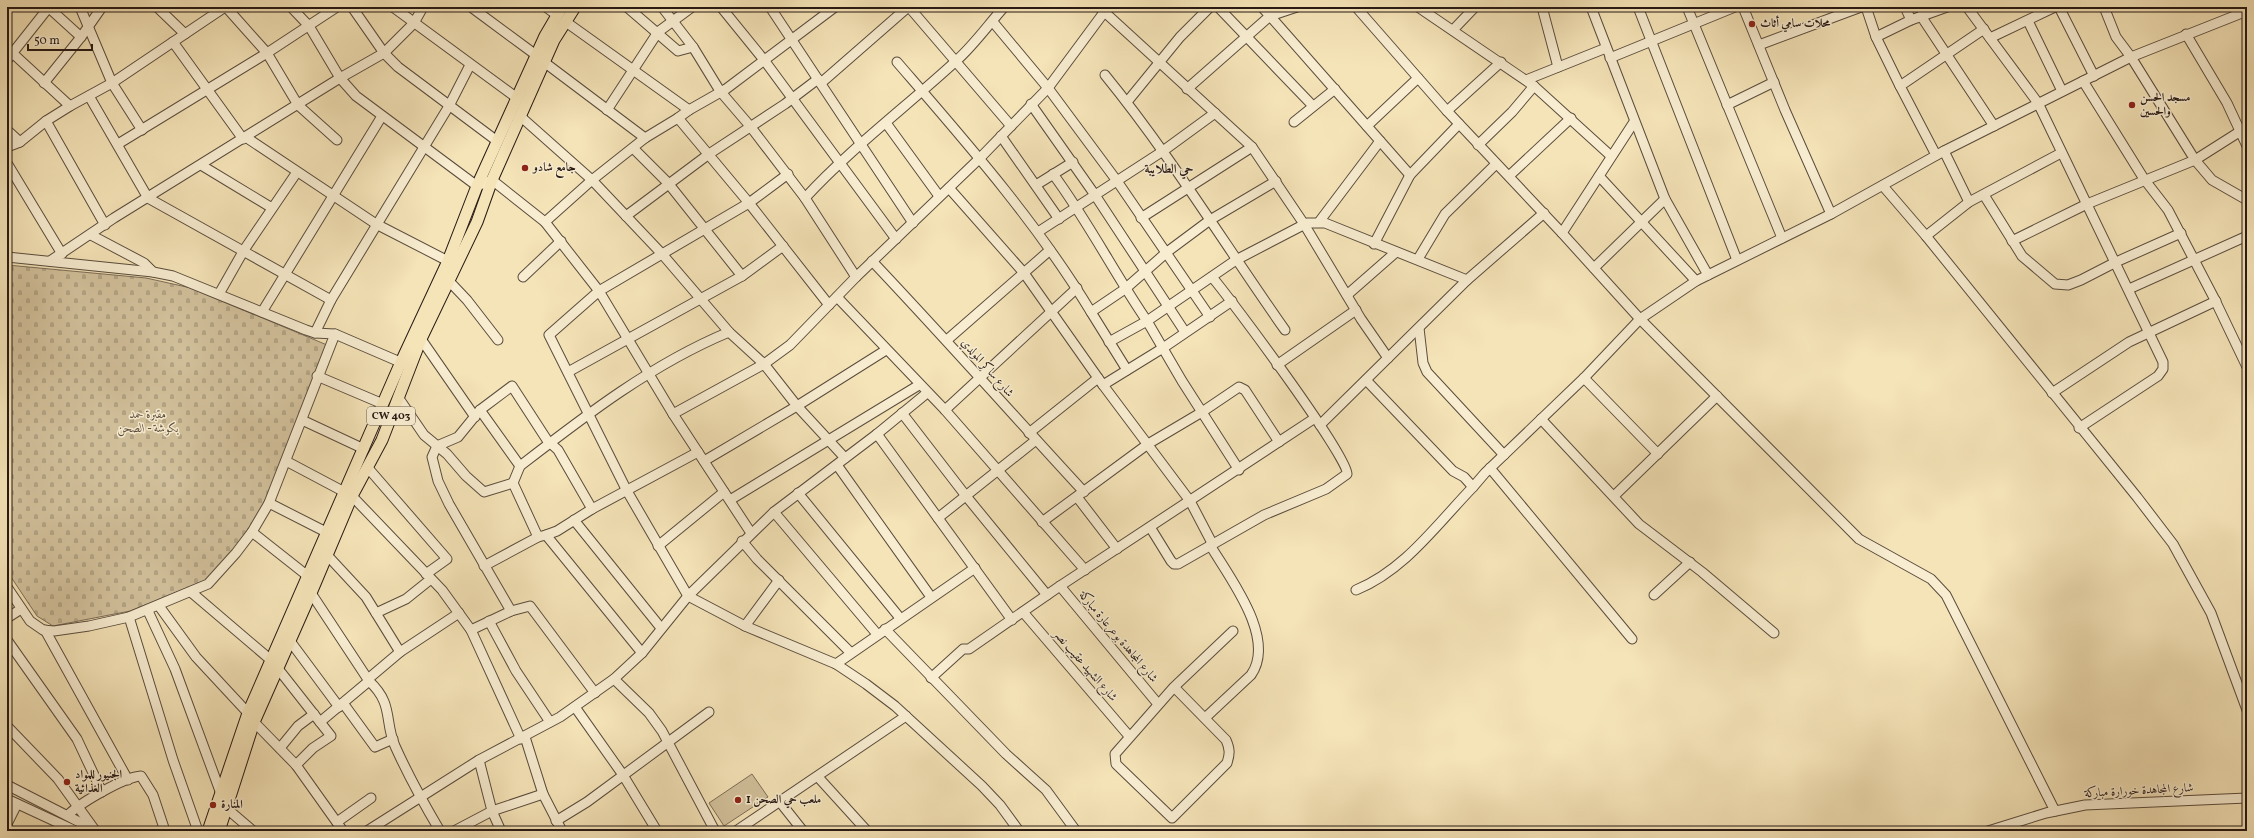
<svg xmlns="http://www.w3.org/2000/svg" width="2254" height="838" viewBox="0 0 2254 838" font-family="Vollkorn,Amiri,serif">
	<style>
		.cemetery { fill: url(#cemetery-stones); stroke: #7c6d58 }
		.park { fill: #d2c19c; stroke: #7c6d58 }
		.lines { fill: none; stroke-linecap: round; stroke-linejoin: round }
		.minor-casing { stroke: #5a4c3d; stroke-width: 11 }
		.major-casing { stroke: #271914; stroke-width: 13 }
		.minor { stroke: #f8edd1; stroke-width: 9 }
		.major { stroke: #f5e4b8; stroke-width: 11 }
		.poi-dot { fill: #8f2418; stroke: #f8edd1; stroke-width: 1.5 }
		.labels { text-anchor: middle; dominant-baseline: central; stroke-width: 3; stroke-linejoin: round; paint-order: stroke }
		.shield { fill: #f8edd1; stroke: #66594d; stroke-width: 1 }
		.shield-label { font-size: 11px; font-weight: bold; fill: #271914 }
		.poi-label { font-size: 12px; font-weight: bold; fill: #271914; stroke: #f8edd1; text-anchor: start }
		.street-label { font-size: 12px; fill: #271914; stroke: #f8edd1 }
		.park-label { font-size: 12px; font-style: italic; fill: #5a4b3d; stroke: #f8edd1 }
		.neighbourhood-label { font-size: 13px; font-weight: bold; fill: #271914; stroke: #f8edd1 }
	</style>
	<defs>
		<pattern id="cemetery-stones" width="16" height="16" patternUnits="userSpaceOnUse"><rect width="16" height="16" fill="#d2c19c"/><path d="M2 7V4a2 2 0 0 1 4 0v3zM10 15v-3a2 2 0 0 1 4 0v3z" fill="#b4a586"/></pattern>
	</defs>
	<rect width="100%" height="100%" fill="#f5e4b8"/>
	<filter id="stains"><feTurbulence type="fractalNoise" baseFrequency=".005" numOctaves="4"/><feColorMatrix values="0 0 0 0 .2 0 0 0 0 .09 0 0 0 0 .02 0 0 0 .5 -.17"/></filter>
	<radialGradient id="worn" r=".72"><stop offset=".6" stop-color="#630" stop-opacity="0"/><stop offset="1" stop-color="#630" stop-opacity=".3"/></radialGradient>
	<polygon class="cemetery" points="7,265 146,278 191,288 327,345 267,501 244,538 206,580 130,611 53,626 37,616 7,571"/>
	<polygon class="park" points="752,774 768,797 724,826 709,803"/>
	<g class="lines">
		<defs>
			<g id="minor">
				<polyline points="48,7 81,37 102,7"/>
				<polyline points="80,7 112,83 142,130"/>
				<polyline points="157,7 185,34"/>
				<polyline points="226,7 267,53 298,105 337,140"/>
				<polyline points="291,7 309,26 340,78 356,96 477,186 492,180 545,222 599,291 673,414 751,533"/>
				<polyline points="352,7 384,53 398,67 497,141"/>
				<polyline points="393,7 517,98"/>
				<polyline points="471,7 536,55"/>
				<polyline points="546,7 557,15"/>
				<polyline points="627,7 678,51 693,47"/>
				<polyline points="662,7 693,47 720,91 750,126 805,198 856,277"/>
				<polyline points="721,7 764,60 896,239"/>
				<polyline points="770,7 913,223"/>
				<polyline points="909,7 1011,126"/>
				<polyline points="1099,7 1252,147 1304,224 1361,319 1388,358"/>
				<polyline points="1218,7 1313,106"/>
				<polyline points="1262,7 1270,16 1297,7"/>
				<polyline points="1356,7 1447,111 1562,233 1640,319 1696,281 1831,214 1944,151 2131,57 2247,11"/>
				<polyline points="1418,7 1534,86 1611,156"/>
				<polyline points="1542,7 1558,67"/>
				<polyline points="1591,7 1665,199 1708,275"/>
				<polyline points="1638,7 1737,260"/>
				<polyline points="1687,7 1782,238"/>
				<polyline points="1743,7 1785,110 1831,214"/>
				<polyline points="1866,7 1876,37 1900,86"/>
				<polyline points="1905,7 1911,20"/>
				<polyline points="1967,7 2038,103 2163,362 2163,369 2158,376 2079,428"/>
				<polyline points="2059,7 2094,76"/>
				<polyline points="1921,16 1994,126"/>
				<polyline points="2028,21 2062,91"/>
				<polyline points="566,22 689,110 678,118"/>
				<polyline points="993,22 1048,88 1117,181 1210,317"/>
				<polyline points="1453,30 1475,7"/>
				<polyline points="2186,34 2227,103 2247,146"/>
				<polyline points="1876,37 1911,20 1947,7"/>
				<polyline points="1990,38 2055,7"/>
				<polyline points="173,42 243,139"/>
				<polyline points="1759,45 1861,7"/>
				<polyline points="7,48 70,106"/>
				<polyline points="1610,58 1735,7"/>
				<polyline points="7,60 49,7"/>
				<polyline points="544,62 645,138"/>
				<path d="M897,62C966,142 1036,221 1091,312L1125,289L1167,252L1210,220L1276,181"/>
				<path d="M1105,75C1171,156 1225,245 1285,330"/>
				<polyline points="1526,80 1606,48"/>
				<polyline points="2083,81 2144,179 2168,210 2214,298 2247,367"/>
				<polyline points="44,83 81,37"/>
				<polyline points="821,83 908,7"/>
				<polyline points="1187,89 1270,16 1410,175"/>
				<polyline points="89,96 148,198 331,300"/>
				<polyline points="1127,102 1180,37 1210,7"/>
				<polyline points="1031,104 1095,195 1185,332"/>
				<polyline points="1727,105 1774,82"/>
				<polyline points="607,110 658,32 692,7"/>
				<polyline points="689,110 726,89 835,7"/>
				<polyline points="1447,111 1501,62"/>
				<polyline points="520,116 592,180 663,255 729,332 764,364 797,406 845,458"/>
				<polyline points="46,121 105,225"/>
				<polyline points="1294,122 1335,89"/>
				<polyline points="886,123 939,196"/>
				<polyline points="1367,126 1418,78"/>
				<polyline points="2247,127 2195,160 2212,180 2247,200"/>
				<polyline points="7,130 20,142"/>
				<polyline points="1001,136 1059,219"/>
				<polyline points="247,138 376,224 448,261"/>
				<polyline points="118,144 267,53 337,7"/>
				<polyline points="1478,145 1512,112 1534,86"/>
				<polyline points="7,147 20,142 46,121 70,106 112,83 225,7"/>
				<polyline points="1944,151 1969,202"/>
				<polyline points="1936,155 1900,86 1984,29"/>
				<polyline points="7,163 62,254"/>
				<polyline points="201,165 272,208"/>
				<polyline points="788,174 749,203 599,291 549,335 627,491 688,596 745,626 836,664 866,684 895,706 982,786 1000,805 1019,831"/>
				<path d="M1053,174C1088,221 1114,273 1147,321L1236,260L1307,223H1325L1467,280L1544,213"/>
				<polyline points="1509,176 1571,118"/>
				<polyline points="1599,176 1696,281"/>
				<polyline points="1036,185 1073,162"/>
				<polyline points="1883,186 1926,236 2137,497 2173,544 2211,613 2247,710"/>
				<polyline points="949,188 1024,273 1103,385 1190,501 1212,543"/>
				<polyline points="1984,195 2022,256 2055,284 2068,285 2081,280 2116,262 2181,233"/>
				<path d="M805,198C851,148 906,107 956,61C974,45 988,25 1004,7"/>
				<polyline points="626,216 709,154 785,104 818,79"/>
				<polyline points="1141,218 1252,147"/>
				<polyline points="545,222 592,180 645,138 678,118 749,203 829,305"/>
				<polyline points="1319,222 1380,141"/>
				<polyline points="1038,232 1163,151 1215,113"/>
				<polyline points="1562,233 1634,122"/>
				<polyline points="91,235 144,263 153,272"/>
				<polyline points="1926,236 1969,202 2061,153"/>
				<polyline points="2012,241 2087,204 2195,160 2131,57 2116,37 2104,7"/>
				<polyline points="1374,244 1410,175 1459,124"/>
				<polyline points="7,257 153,272 173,276 306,330 315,333 335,334 407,365"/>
				<polyline points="1418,259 1445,214 1496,164"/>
				<polyline points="50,261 114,218 340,78 384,53 414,23 423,7"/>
				<path d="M872,261C944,337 1013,415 1084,492"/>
				<polyline points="1594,268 1665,199"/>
				<polyline points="742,276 783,246"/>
				<polyline points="523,277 561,241"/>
				<polyline points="449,281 467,300 498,340"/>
				<polyline points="2129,289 2247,236"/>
				<polyline points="219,294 244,250 297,172"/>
				<polyline points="1347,295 1396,252"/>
				<polyline points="837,297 945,410 1085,570"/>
				<polyline points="262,312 382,116"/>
				<polyline points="1091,312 1127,370"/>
				<polyline points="1419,328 1423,363 1427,372 1504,455"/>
				<polyline points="315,333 331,300 449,106 470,65"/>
				<polyline points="421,339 475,417"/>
				<polyline points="947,340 1050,250"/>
				<polyline points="1109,342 1147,321 1182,381 1239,470"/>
				<polyline points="1277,365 1356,310"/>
				<polyline points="568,372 742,276 668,183 634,149"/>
				<polyline points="317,376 383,404"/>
				<polyline points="1584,378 1658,454"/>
				<polyline points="1366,380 1453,471 1464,477 1473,487 1485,473 1584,378 1640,319 1859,539 1931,579 1946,595 2055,811"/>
				<polyline points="1103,385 1163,348 1232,301"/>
				<polyline points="2052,393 2129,342 2216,301"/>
				<polyline points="398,397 424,435 447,454 466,476 484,492 513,483"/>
				<path d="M480,410L520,466C586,415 652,364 729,332"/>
				<polyline points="945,410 1077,288"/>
				<polyline points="902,413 966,496 1047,595"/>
				<polyline points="673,414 764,364 790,345 856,277 980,158 1048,88 1108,7"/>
				<polyline points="1541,419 1639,524 1702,572 1774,633"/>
				<polyline points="302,420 364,449"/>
				<polyline points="1320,425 1467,280"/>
				<polyline points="1029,433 1098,378"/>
				<polyline points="877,434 1012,620"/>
				<polyline points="286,461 352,496 442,590 471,630 521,739"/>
				<polyline points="704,461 797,406 886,350"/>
				<polyline points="837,465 931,597"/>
				<polyline points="520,466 513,483 538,537 546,535 642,653"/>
				<polyline points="368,468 447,559 426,574"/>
				<polyline points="1490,468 1632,639"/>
				<polyline points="798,493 900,618"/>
				<polyline points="1614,496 1717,396"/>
				<polyline points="1077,497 1117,549"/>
				<polyline points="730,500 919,385"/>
				<polyline points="269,503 328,533"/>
				<polyline points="774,512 877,634"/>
				<polyline points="938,518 1036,440"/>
				<polyline points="574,520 661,628"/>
				<polyline points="1042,522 1148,444 1202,412 1239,387 1245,390 1279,442"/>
				<path d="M1150,527L1171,561L1174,564H1178L1264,515L1326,489L1347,474C1350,459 1230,298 1212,277"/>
				<polyline points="252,532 309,577"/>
				<polyline points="546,535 557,531 592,509 698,452"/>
				<polyline points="742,541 757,559 850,652"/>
				<polyline points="658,546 724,492"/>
				<polyline points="327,555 366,597 400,652"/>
				<polyline points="484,566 538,537"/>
				<polyline points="1060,586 1158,704"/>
				<polyline points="7,587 30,621 43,630 54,631 89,626 129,617 208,584 236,553 252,532 269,503 335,334"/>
				<path d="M1356,590C1405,570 1437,524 1473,487"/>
				<polyline points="191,592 272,661 331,736 313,748 296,765"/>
				<path d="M311,593L369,681C394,704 384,721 395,746C408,775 424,804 440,831"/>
				<polyline points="1654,595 1690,562"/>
				<polyline points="159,606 196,657 248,713"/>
				<polyline points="148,611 175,669 220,791"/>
				<polyline points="511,611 449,504 438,481 432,457 437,446 458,437 480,410 512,386 547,440 558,450 592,509"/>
				<polyline points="1023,612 1129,736"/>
				<polyline points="376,613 406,599 431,579"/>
				<polyline points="129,617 173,760 198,831"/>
				<polyline points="7,618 21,609"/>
				<polyline points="489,621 516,671 550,722"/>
				<polyline points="745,626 779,580"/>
				<polyline points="885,629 1006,754 1046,790 1076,831"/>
				<polyline points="45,630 128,780"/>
				<polyline points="471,630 511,611 530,606 595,693"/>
				<polyline points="7,640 77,739 102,792"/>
				<polyline points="290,641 339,707"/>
				<polyline points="836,664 975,568"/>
				<polyline points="931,678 963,649 969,649 1060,586 1315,418"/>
				<polyline points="368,679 400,652 459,613"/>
				<polyline points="614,679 649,713 662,731 715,831"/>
				<path d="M1174,687L1226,740C1230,749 1230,754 1227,763L1172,818L1116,764L1115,754L1174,687L1233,631"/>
				<polyline points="343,703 375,747 393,739"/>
				<polyline points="575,707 623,775 657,831"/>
				<path d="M1205,718L1251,675C1277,638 1229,577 1210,545"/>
				<polyline points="254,722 296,765 343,831"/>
				<polyline points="320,722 369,681"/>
				<polyline points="7,726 58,779 94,829 92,831"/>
				<polyline points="525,737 543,794 562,831"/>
				<polyline points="280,748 298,726 314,714"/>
				<polyline points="479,760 492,811 501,831"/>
				<polyline points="818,777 867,831"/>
				<polyline points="7,785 91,828"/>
				<polyline points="7,799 76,831"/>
				<polyline points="780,802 803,831"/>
				<polyline points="225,807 253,831"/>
				<path d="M68,815C80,803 124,777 141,776L153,795L165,831"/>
				<polyline points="556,821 587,802 709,712"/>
				<polyline points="337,822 371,798"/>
				<polyline points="7,824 17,804"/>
				<polyline points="367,831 479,760 560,717 614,679 642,653 688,596 774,512 877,434 927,393"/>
				<polyline points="454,831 492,811 543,794"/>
				<polyline points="736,831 906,716"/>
				<polyline points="1988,831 2046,813 2085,805 2247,798"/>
			</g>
			<g id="major">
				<polyline points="208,831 248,713 401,362 448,261 477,186 545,36 562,7"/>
				<polyline points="219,831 254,722 311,593 352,496 382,440 421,339 477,222 492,180 554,40 575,7"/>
			</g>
		</defs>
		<use href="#minor" class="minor-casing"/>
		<use href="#major" class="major-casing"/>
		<use href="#minor" class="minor"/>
		<use href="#major" class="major"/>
	</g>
	<g class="poi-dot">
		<circle cx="1752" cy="24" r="4"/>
		<circle cx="2132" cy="105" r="4"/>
		<circle cx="525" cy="168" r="4"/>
		<circle cx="67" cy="782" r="4"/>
		<circle cx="738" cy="800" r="4"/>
		<circle cx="213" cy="805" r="4"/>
	</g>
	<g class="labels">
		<rect class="shield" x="367" y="407" width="48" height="18" rx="3"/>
		<g class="shield-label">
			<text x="391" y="416">CW 403</text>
		</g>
		<g class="poi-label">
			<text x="1760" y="24">محلات سامي أثاث</text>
			<text x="2140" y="98">مسجد الحسن<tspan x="2140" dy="14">والحسين</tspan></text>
			<text x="533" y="168">جامع شادو</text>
			<text x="75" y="775">الجنيور للمواد<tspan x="75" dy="14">الغذائية</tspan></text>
			<text x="746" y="800">ملعب حي الصحن 1</text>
			<text x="221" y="805">المنارة</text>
		</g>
		<g class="street-label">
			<text transform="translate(987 368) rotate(49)">شارع ساكر المولدي</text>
			<text transform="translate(1118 637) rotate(50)">شارع المجاهدة بوعرعارة مباركة</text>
			<text transform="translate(1085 666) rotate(49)">شارع الشهيد عقيب نصر</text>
			<text transform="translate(2139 791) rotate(-3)">شارع المجاهدة خورارة مباركة</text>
		</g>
		<g class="park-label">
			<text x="148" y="415">مقبرة حمد<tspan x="148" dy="14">بكوشة - الصحن</tspan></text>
		</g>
		<g class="neighbourhood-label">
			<text x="1169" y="170">حي الطلايبة</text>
		</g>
	</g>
	<rect width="2254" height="838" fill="none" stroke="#f5e4b8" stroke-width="24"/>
	<rect x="8" y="8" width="2238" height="822" fill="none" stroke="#271914" stroke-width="2"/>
	<rect x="12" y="12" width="2230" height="814" fill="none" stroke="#271914"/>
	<path d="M28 44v6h64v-6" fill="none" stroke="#271914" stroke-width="2"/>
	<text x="34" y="44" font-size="12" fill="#271914" stroke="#f8edd1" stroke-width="3" paint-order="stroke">50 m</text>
	<rect width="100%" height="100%" filter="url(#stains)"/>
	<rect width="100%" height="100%" fill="url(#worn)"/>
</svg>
